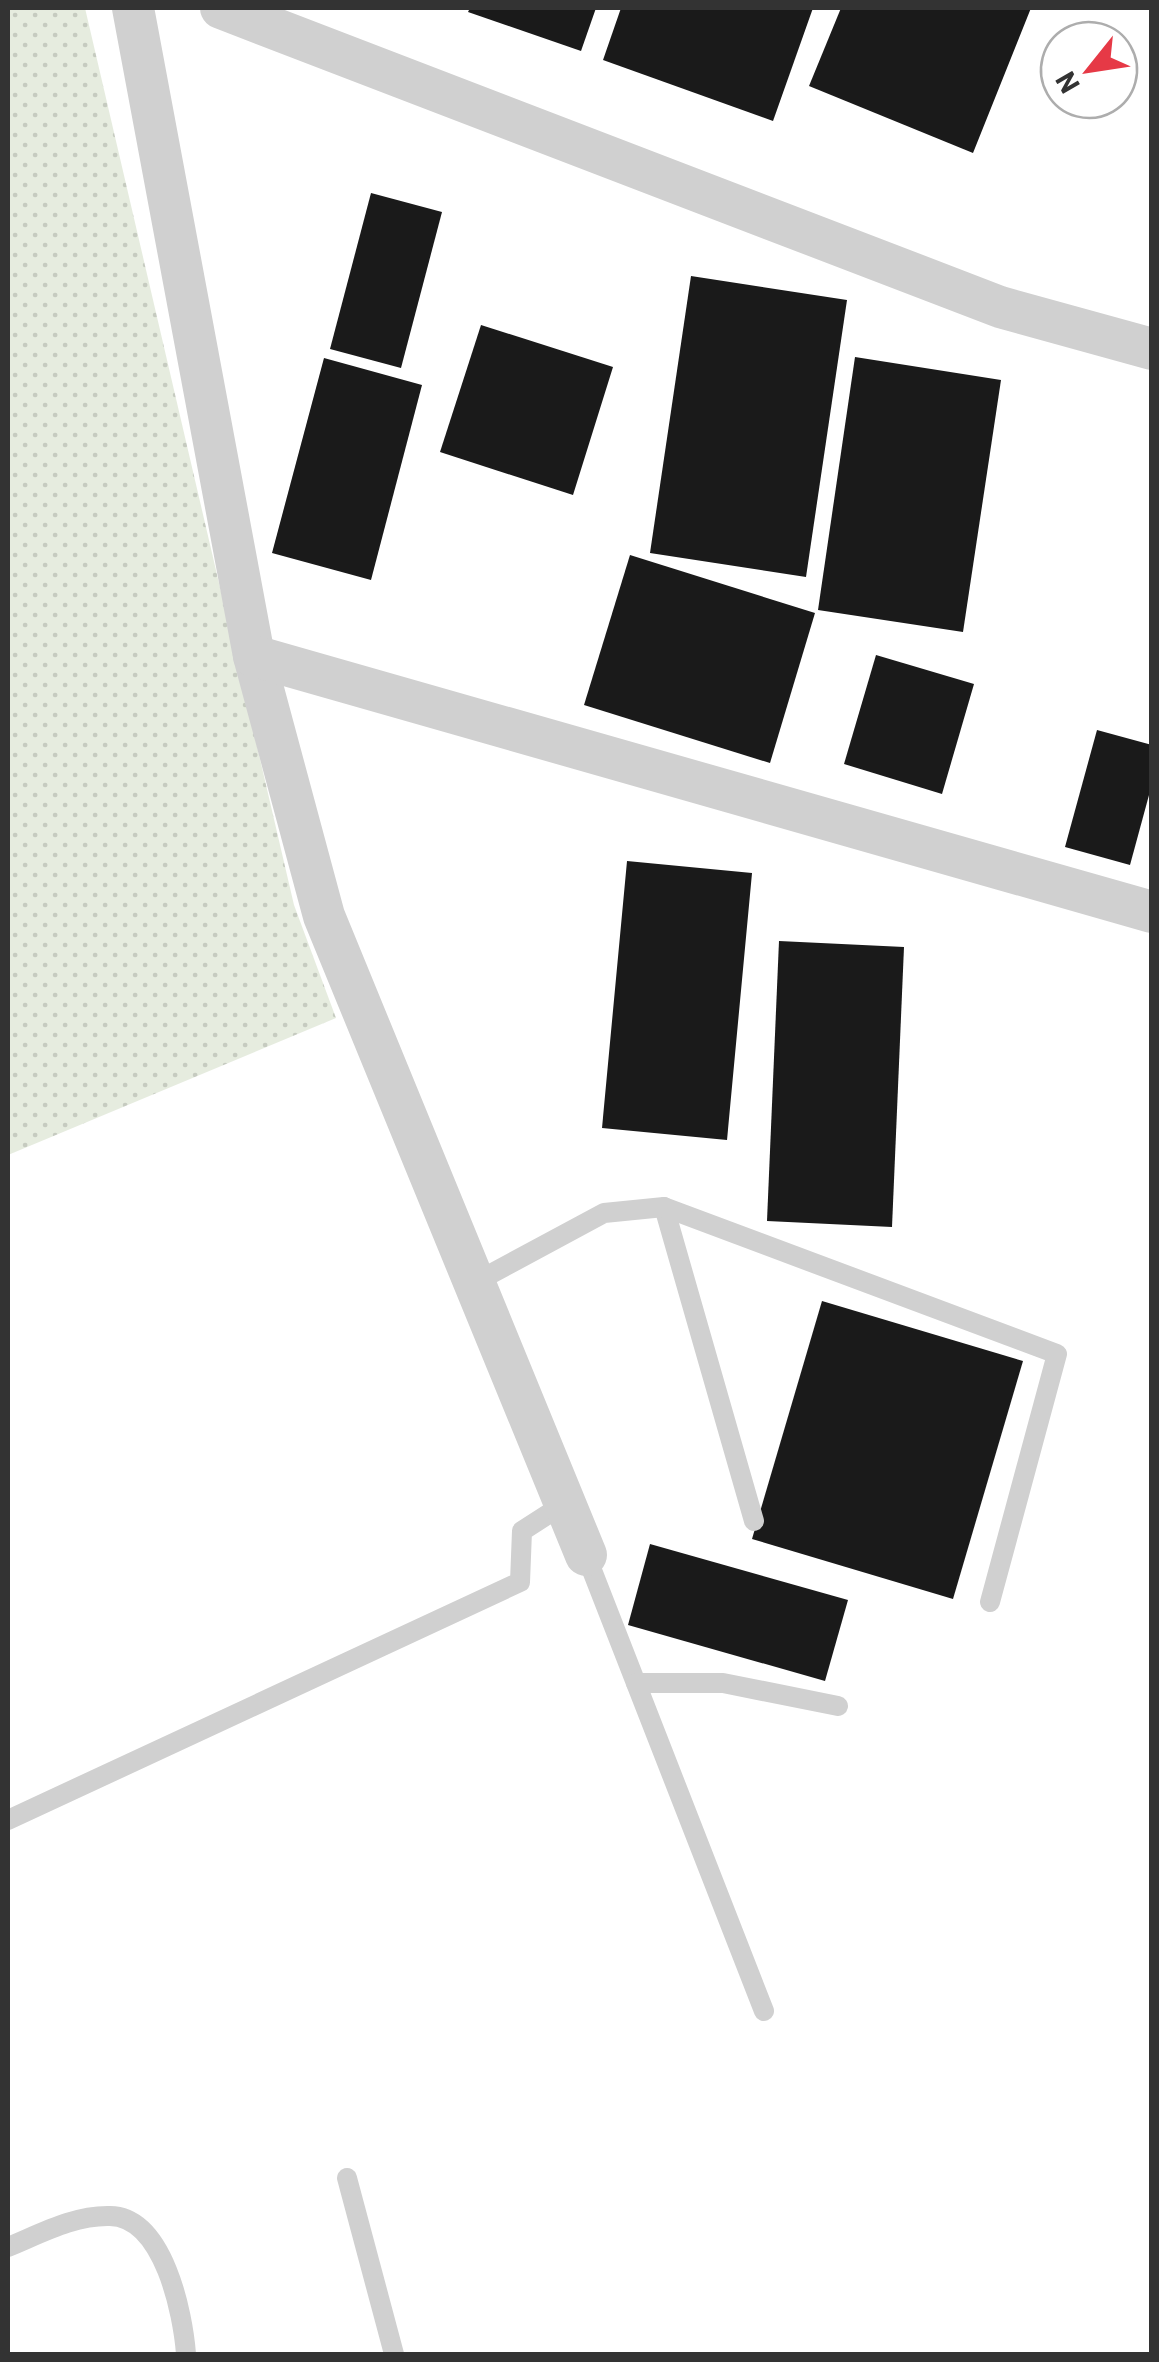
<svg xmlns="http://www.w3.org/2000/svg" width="1159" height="2362" viewBox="0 0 1159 2362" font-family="Barlow,sans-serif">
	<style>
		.grass { fill: url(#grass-dots) }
		.building { fill: #1a1a1a }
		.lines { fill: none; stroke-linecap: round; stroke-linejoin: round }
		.lane { stroke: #d0d0d0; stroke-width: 20 }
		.street { stroke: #d0d0d0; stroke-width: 42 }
	</style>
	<defs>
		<pattern id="grass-dots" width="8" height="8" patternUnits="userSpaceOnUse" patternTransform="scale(2.5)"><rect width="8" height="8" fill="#e6ecdf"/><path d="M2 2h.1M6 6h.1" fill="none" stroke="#c6cbc0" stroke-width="1.8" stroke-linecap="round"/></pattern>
	</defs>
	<rect width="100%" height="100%" fill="#fff"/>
	<polygon class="grass" points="8,8 85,8 294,905 336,1018 8,1155"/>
	<g class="building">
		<polygon points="470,8 596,8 581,51 468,12"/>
		<polygon points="621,8 813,8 773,121 603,60"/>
		<polygon points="841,8 1031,8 973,153 809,86"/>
		<polygon points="371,193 442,212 401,368 330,349"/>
		<polygon points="691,276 847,300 806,577 650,553"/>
		<polygon points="481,325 613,367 573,495 440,452"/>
		<polygon points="855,357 1001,380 963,632 818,610"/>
		<polygon points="324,358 422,385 371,580 272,553"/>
		<polygon points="630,555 815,613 770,763 584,705"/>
		<polygon points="876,655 974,684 942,794 844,764"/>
		<polygon points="1097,730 1152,745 1152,784 1130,865 1065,847"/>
		<polygon points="627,861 752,873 727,1140 602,1128"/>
		<polygon points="779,941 904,947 892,1227 767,1221"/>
		<polygon points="822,1301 1023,1361 953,1599 752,1539"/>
		<polygon points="650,1544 848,1600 825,1681 628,1625"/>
	</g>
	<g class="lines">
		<g class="lane">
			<polyline points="664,1207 754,1521"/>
			<polyline points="474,1283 604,1213 664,1207 1057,1354 990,1602"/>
			<polyline points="586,1555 764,2011"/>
			<polyline points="636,1683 723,1683 838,1706"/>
			<polyline points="8,1820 520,1582 522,1531 564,1504"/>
			<polyline points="347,2178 394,2354"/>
			<path d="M8,2247C40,2234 74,2215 110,2216C164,2217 183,2314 186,2354"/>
		</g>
		<g class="street">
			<polyline points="133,8 254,656 324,916 586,1555"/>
			<polyline points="221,8 1000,307 1152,349"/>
			<polyline points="254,656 1152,912"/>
		</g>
	</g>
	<rect width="1159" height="2362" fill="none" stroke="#333333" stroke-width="20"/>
	<g transform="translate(1089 70) rotate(240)"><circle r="48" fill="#ffffff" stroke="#adadad" stroke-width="2.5"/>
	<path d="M0-8L18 38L0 25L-18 38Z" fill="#e63946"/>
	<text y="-15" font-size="28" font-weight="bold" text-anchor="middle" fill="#333333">N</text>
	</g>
</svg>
